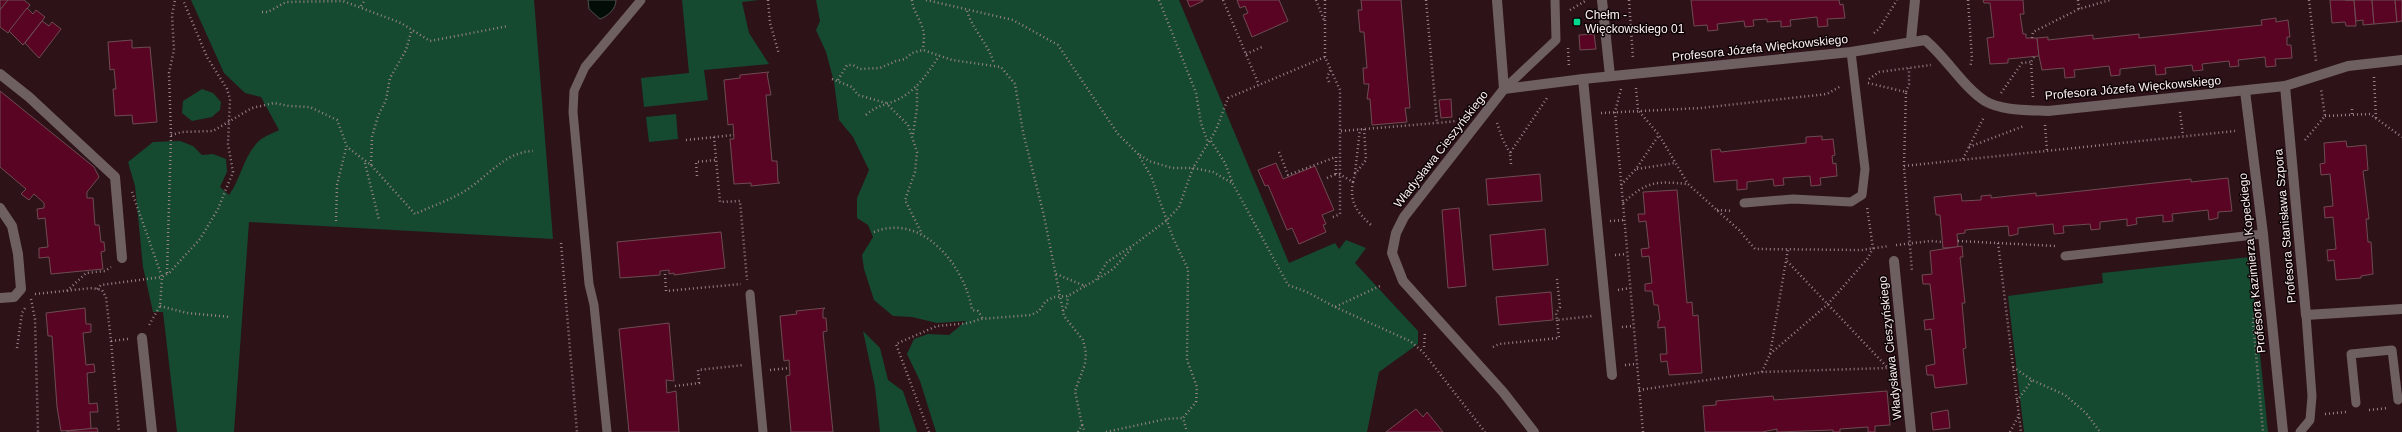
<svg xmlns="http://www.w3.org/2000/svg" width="2402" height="432" viewBox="0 0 2402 432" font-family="Helvetica,sans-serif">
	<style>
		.green { fill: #154930 }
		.water { fill: #030d07; stroke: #4e514e }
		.building { fill: #5a0424; stroke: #6d4c52 }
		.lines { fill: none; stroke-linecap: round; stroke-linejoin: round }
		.path { stroke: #988488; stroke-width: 2.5; stroke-dasharray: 1 3; stroke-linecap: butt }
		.service { stroke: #6e5f61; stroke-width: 9 }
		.minor { stroke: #6e5f61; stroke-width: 10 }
		.poi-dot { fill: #00d98c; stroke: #0e0405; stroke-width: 1.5 }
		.labels { text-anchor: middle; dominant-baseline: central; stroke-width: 3; stroke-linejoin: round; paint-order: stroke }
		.poi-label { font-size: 12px; fill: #fcf0f2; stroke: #0e0405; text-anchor: start }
		.street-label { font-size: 12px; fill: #fcf0f2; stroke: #0e0405 }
	</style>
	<rect width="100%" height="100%" fill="#2d1218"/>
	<g class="green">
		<path d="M191,0H534L553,239L249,222L234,432H177L163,312H153L143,267L135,186L128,162L153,142L180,141L193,146L202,155L213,154L226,159L227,172L220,187L229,195C241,179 244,154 260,140C265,136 273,133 279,130L261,97L245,93L224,73Z"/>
		<polygon points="682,0 759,0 742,2 749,33 769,64 704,70 708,100 644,107 641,78 689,73"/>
		<polygon points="816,0 1179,0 1289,263 1335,243 1339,249 1346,240 1366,248 1355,263 1418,331 1418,344 1379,372 1367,432 936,432 920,381 907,354 914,339 928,334 949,335 966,321 937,323 912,317 893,316 874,300 864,269 862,255 873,237 868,225 857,218 857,198 869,170 853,137 839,120 834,82 826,52 816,30 820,21"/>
		<polygon points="202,89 213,93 221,102 220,110 212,117 192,121 182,113 183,101"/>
		<polygon points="676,114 678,139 649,142 646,117"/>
		<polygon points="2250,257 2268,432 2024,432 2008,296 2103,283 2102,273"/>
		<polygon points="863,331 880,348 888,380 903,391 917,432 880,432 875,387"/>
	</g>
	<path class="water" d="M588,0H616C616,9 608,16 600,19L589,9Z"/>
	<g class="building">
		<polygon points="0,0 8,0 0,10"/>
		<polygon points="8,0 24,0 30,5 8,33 0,27 0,10"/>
		<polygon points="1187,0 1203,0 1203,1 1190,7"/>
		<polygon points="1237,0 1279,0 1288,21 1252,37 1243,15 1248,13 1245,6 1240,8"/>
		<polygon points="1361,0 1401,0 1410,108 1405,108 1407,122 1372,125 1370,99 1367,99 1369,84 1364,84 1363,68 1367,68 1364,32 1360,32 1358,10 1362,10"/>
		<polygon points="1691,0 1839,0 1840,5 1843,4 1845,18 1827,19 1828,26 1818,27 1817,17 1790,20 1791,26 1781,27 1781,21 1767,22 1767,19 1753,20 1754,26 1745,27 1744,21 1717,24 1718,30 1708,31 1707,25 1694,26"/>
		<polygon points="1983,0 2023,0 2024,14 2020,14 2023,34 2026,34 2026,38 2037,38 2039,56 2008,59 2008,63 1990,64 1987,38 1994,37 1990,3 1984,3"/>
		<polygon points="2330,0 2354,0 2356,26 2346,26 2345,22 2332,23"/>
		<polygon points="2345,0 2372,0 2374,24 2363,25 2363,20 2356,21 2354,0"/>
		<polygon points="2372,0 2395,0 2397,22 2374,24"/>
		<polygon points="2395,0 2402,0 2402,21 2397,22"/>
		<polygon points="27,8 33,14 36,10 45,17 23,45 9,31"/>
		<polygon points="2276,18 2276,22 2288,20 2290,37 2287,37 2287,45 2291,45 2292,58 2275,59 2276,66 2266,67 2265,57 2238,60 2239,66 2230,67 2229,61 2202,64 2203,70 2193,71 2192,65 2165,68 2166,74 2156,75 2155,65 2120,69 2120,75 2111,76 2109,66 2074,70 2075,77 2065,78 2064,68 2042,70 2039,56 2037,38 2048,37 2048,40 2093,35 2093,39 2139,34 2139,38 2262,25 2261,20"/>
		<polygon points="42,21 49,26 52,22 61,29 39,58 25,43"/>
		<polygon points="1594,34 1596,49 1580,50 1579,35"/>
		<polygon points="132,40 132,48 150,47 157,122 133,124 132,115 115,116 113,89 116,89 114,69 110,70 108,42"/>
		<polygon points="769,72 767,74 771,95 766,95 772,161 777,161 778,182 780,183 751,186 751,183 734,184 730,139 734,139 733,124 728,125 724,80 740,78 740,75"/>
		<polygon points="0,91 94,167 99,177 87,192 87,198 93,198 95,225 99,225 101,242 104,242 105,251 101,252 103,269 51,274 49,257 39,258 39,248 48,247 45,218 38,219 37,209 44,208 44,203 34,194 29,200 21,194 26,189 0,167"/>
		<polygon points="1451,99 1452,117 1441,118 1439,100"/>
		<polygon points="1822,136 1822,140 1833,139 1835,155 1832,156 1833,164 1836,163 1837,176 1820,178 1821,185 1811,186 1810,176 1783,178 1784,185 1774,186 1773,179 1747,182 1747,189 1737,190 1737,180 1714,182 1711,150 1720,149 1721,152 1806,143 1806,137"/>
		<polygon points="2346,141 2347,147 2366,145 2368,170 2363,171 2369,219 2366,219 2368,242 2371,242 2373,274 2361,276 2361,278 2336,280 2334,260 2328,261 2327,250 2336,249 2333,217 2325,218 2324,207 2333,206 2330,174 2321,175 2320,164 2325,163 2324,143"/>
		<polygon points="1276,163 1283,179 1315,166 1334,210 1322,215 1326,224 1323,225 1326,232 1299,244 1292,228 1287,230 1268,185 1265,186 1258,170"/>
		<polygon points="1540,174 1542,201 1488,205 1486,179"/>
		<polygon points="2228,178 2232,211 2218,212 2218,218 2209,220 2208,210 2172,214 2173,221 2163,222 2163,215 2136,218 2137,224 2127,226 2127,219 2100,222 2100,229 2091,230 2090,224 2063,226 2064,233 2054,234 2053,224 2018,228 2018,234 2009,236 2008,226 1965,230 1965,233 1957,234 1958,247 1943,248 1940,215 1936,215 1934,197 1961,194 1962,201 1981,200 1981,196 1991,195 1991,198 2036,193 2036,196 2191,179 2191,182"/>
		<polygon points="1677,190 1687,303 1692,302 1693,316 1698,315 1702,373 1669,375 1667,361 1661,362 1660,354 1667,354 1665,327 1658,328 1658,321 1660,320 1658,305 1654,305 1652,291 1645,291 1645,284 1652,283 1649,256 1642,257 1641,249 1649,248 1646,221 1639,222 1638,214 1645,214 1643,192"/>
		<polygon points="1459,208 1466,286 1448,288 1442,210"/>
		<polygon points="1545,229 1548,265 1493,270 1490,235"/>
		<polygon points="721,232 725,268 674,275 674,273 669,274 669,270 660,271 660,275 620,278 617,242"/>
		<polygon points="1962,246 1963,257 1960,257 1965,303 1962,303 1966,348 1963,349 1967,384 1935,388 1933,375 1927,375 1926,366 1935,364 1931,329 1925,330 1924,320 1934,319 1930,284 1923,284 1922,275 1932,274 1930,251"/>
		<polygon points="1551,292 1553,320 1499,325 1496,297"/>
		<polygon points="85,308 86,324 91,324 91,332 83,333 86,365 94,364 95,372 87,373 89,404 97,403 98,412 90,412 91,429 61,431 57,407 52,336 48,336 46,313"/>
		<polygon points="825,308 823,310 823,318 826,318 827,331 823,332 833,432 791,432 786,376 790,375 789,360 784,361 780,316 797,314 796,311"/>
		<polygon points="669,323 674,381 666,380 667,393 676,391 679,432 629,432 619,329"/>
		<polygon points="1887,391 1890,425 1875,426 1875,432 1868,432 1868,427 1840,429 1840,432 1833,432 1833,430 1777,432 1777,429 1762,432 1705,432 1703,406 1716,405 1716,401 1773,396 1774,400"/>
		<polygon points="1416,409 1423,417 1427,412 1443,432 1386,432"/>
		<polygon points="1948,410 1950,428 1933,430 1931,413"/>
		<polygon points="97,428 98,432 67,432 67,431"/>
	</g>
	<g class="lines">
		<g class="path">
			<polyline points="768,0 770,23 779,54"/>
			<path d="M912,0C913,13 924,23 924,37C924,41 923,46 923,50"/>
			<polyline points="926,0 1013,20 1058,45 1118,134 1138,154 1151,176 1173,238 1188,269 1187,360 1197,387 1196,402 1183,418 1187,432"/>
			<polyline points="1159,0 1196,93 1201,123 1208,143"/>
			<polyline points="1223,0 1259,85"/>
			<polyline points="1316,0 1324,20"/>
			<polyline points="1325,0 1325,57 1340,90 1340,214 1331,218"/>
			<polyline points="1426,0 1437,123 1457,121"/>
			<polyline points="1629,0 1633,59"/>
			<polyline points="1968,0 1972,59 1970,67"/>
			<polyline points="2078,0 2079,9"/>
			<polyline points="2309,0 2316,61"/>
			<polyline points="361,6 365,0"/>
			<polyline points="1570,10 1587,0"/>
			<path d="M967,11C973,31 989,44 994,64"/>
			<polyline points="262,12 268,12 286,2 343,1 401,23 430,41 508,26"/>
			<polyline points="1874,33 1879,29 1897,0"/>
			<polyline points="2032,38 2033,32 2079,9 2110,0"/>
			<polyline points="1568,48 1569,67"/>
			<polyline points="1246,54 1262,47"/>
			<polyline points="2374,77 2376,118"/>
			<polyline points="832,79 852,87 858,95 886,103 908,125 917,152 915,172 905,200 922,234"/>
			<polyline points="1869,79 1879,72 1931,65"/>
			<polyline points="838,80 847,65 853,65 860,69 880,68 896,61 905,59 912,53 923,50 952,60 1001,67 1015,84 1023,132 1044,216 1064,316 1083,340 1086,353 1085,364 1075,391 1082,425 1078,432"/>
			<polyline points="1329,82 1327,77 1331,69"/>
			<polyline points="1868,83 1906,92 1904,166 1912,272"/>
			<polyline points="1636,88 1638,110 1659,135 1688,184 1739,230 1755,249 1862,250 1889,246"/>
			<polyline points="1621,89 1615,112 1643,432"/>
			<polyline points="1906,92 1909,84 1909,68"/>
			<polyline points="2001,93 2022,63 2031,62"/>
			<polyline points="2033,97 2031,62 2034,57"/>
			<polyline points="2352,109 2352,115"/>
			<polyline points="2180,112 2183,136"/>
			<polyline points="1601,113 1701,108 1827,94 1841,86"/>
			<path d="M866,115C876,106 885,105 897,100C916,91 928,73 939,56"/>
			<polyline points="2325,116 2370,114 2402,137"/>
			<polyline points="1497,123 1503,140 1510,153"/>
			<polyline points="2045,125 2047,151"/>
			<polyline points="1341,131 1437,123"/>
			<polyline points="913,134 917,108 917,86"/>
			<path d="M171,135L182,132L213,131L252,108L274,103L289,106L310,107L337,120L347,147L371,165L415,214C432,206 453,199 468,189C490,174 506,152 533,151"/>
			<polyline points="714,137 720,202 740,201 747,280"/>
			<polyline points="686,140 734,135"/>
			<polyline points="2305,140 2325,116 2321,89"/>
			<polyline points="1211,141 1225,163 1233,184 1288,285 1307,292 1335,307 1380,286"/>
			<polyline points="1969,147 2024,126"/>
			<path d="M1279,152L1288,175L1336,157V174L1341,175L1353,182C1349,202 1357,212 1371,225"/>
			<polyline points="1140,155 1149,161 1172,168 1193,168 1213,172 1232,183"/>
			<polyline points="1963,159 1984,117"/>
			<polyline points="365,163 379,220"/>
			<polyline points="1511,164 1510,153 1547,98"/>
			<polyline points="371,165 372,137 378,116 386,100 390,78 406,50 412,29"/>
			<polyline points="1904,166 2235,131"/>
			<polyline points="1637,169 1675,163"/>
			<polyline points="1355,173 1360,129"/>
			<polyline points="697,176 696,162 716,160"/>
			<polyline points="1327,178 1336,174"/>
			<polyline points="1353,182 1355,174 1366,160 1364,129"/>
			<polyline points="1621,185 1636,169 1659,135"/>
			<polyline points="132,192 162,277 160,306 148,327"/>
			<path d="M1623,203C1647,181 1655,181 1688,184"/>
			<polyline points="1717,210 1732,211"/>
			<polyline points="336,221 337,185 346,148"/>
			<polyline points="1610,221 1624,220"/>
			<path d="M874,232C922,212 965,266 972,310L978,311L983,319"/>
			<polyline points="1958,241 2056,246"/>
			<polyline points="561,243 577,432"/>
			<polyline points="1998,243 2021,432"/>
			<polyline points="1896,245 1931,241 1942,242"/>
			<polyline points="1615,255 1627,254"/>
			<polyline points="1787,261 1887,367"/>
			<polyline points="167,273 171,135 169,73 174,50 172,15 175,0"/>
			<polyline points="665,274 666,291 741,284"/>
			<polyline points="1056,274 1085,286 1096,280 1107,262 1135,244 1166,221 1179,207 1193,168 1216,130 1228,98 1325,57"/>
			<polyline points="1098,279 1113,269 1133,247"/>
			<polyline points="1557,279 1560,307 1556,313 1557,320 1592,316"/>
			<polyline points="97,289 101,285 162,277 170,272 200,239 218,209 233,172 228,144 230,99 227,89 207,57 183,0"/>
			<polyline points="1618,290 1630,288"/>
			<polyline points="67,291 86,273 105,271 111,267"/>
			<polyline points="35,294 92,288 102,290 106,297 111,341 128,339"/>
			<polyline points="31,299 35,319 38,432"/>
			<polyline points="160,306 187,313 231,317"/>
			<polyline points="1335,307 1410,341 1423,352 1485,432"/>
			<polyline points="2255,310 2253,321 2263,432"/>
			<polyline points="1063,311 1067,306 1068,296"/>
			<polyline points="1622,327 1633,326"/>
			<polyline points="111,341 119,432"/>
			<polyline points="1424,347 1425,332"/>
			<polyline points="1493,347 1499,344 1559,338 1557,320"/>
			<polyline points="17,348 22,313 25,308"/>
			<polyline points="1770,354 1828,304 1868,258 1873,248 1867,207"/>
			<polyline points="1625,365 1637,364"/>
			<polyline points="2013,367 2032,380 2065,395 2086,413 2100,432"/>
			<polyline points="770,370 789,368"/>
			<polyline points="1762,372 1770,354 1788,249"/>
			<polyline points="675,386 699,383 698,370 744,365"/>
			<polyline points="1639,390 1762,372 1889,368"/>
			<polyline points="2017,401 2032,380"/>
			<polyline points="2369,410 2388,408"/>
			<polyline points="2325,414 2346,412"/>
			<polyline points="1082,425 1085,432"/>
			<polyline points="929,432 896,344 937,326 969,323 980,319 1031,315 1039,311 1046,301 1054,297 1068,296 1085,286"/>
			<polyline points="1106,432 1166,419 1183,418"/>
			<polyline points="2010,432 2019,415"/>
		</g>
		<g class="service">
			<polyline points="1504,89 1556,40 1555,0"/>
			<polyline points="1744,203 1793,199 1851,202 1862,195 1865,169 1851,52"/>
			<polyline points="2065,256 2263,234"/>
			<polyline points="750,294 763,432"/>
			<polyline points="2356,403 2351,354 2392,350 2398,400"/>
			<polyline points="607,432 594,305 589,284 573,112 574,91 585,67 641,0"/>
			<polyline points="2300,432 2310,420 2312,396 2306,315"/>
		</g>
		<g class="minor">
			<polyline points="1497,0 1504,89 1404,217 1396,233 1392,253 1403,281 1503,392 1534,432"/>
			<polyline points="1602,0 1610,76"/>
			<polyline points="1911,40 1915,0"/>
			<polyline points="0,74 29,97 115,177 122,258"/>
			<polyline points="1583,79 1612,375"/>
			<polyline points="2285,86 2306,315 2402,309"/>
			<path d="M1504,89L1583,79L1851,52L1925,40C1946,57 1963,87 1985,101C2002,111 2029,110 2048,111L2285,86L2348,66L2402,60"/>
			<polyline points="2245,91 2263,234 2283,432"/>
			<polyline points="0,208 12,226 18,254 21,289 14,297 0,298"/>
			<polyline points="1894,261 1911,432"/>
			<polyline points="142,338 152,432"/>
		</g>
	</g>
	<rect class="poi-dot" x="1573" y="18" width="8" height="8" rx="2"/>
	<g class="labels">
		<g class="poi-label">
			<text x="1585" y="15">Chełm -<tspan x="1585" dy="14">Więckowskiego 01</tspan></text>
		</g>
		<g class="street-label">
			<text transform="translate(1760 48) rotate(-6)">Profesora Józefa Więckowskiego</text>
			<text transform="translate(2133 88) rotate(-5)">Profesora Józefa Więckowskiego</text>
			<text transform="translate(1441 149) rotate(-52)">Władysława Cieszyńskiego</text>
			<text transform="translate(2285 226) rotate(-95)">Profesora Stanisława Szpora</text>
			<text transform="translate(2252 263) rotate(-96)">Profesora Kazimierza Kopeckiego</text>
			<text transform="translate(1890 348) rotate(-96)">Władysława Cieszyńskiego</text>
		</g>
	</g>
</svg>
